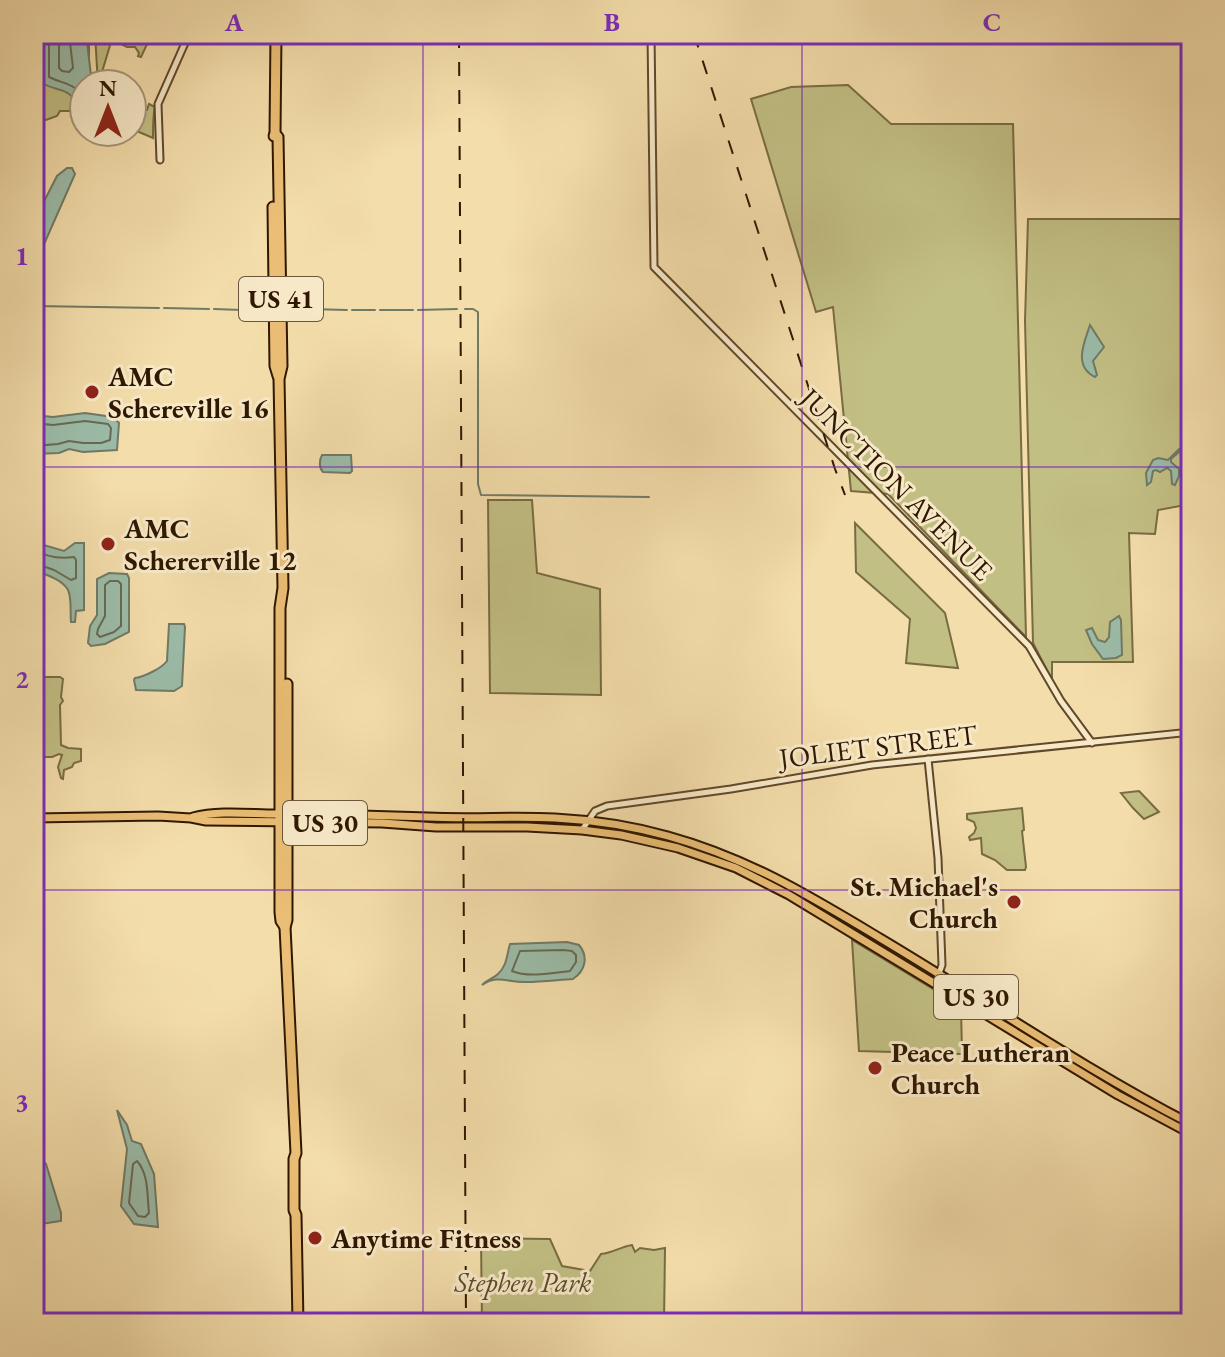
<svg xmlns="http://www.w3.org/2000/svg" width="1225" height="1357" viewBox="0 0 1225 1357" font-family="'EB Garamond',serif">
	<style>
		.green { fill: #c2bf84; stroke: #796b42; stroke-width: 2 }
		.water { fill: #9bbca9; stroke: #707a65; stroke-width: 2 }
		.lines { fill: none; stroke-linecap: round; stroke-linejoin: round }
		.shore { stroke: #666a54; stroke-width: 2 }
		.stream { stroke: #707a65; stroke-width: 2 }
		.minor-casing { stroke: #61482a; stroke-width: 9 }
		.major-casing { stroke: #301700; stroke-width: 11 }
		.highway-casing { stroke: #301700; stroke-width: 13 }
		.minor { stroke: #f7e9c8; stroke-width: 5 }
		.major { stroke: #eabe75; stroke-width: 7 }
		.highway { stroke: #eabe75; stroke-width: 9 }
		.rail { stroke: #301700; stroke-width: 2; stroke-dasharray: 14 14; stroke-linecap: butt }
		.grid { fill: none; stroke: #7b2cbf; stroke-width: 2; stroke-opacity: 0.55 }
		.poi-dot { fill: #8f2418; stroke: #f7e9c8; stroke-width: 3 }
		.labels { text-anchor: middle; dominant-baseline: central; stroke-width: 6; stroke-linejoin: round; paint-order: stroke }
		.shield { fill: #f7e9c8; stroke: #6c563c; stroke-width: 2 }
		.shield-label { font-size: 26px; font-weight: bold; fill: #301700 }
		.poi-label { font-size: 28px; font-weight: bold; fill: #301700; stroke: #f7e9c8; text-anchor: start }
		.street-label { font-size: 28px; fill: #301700; stroke: #f7e9c8 }
		.park-label { font-size: 28px; font-style: italic; fill: #5c4928; stroke: #f7e9c8 }
		.neatline { fill: none; stroke: #7b2cbf; stroke-width: 3 }
		.grid-label { font-size: 26px; text-anchor: middle; font-weight: bold; fill: #7b2cbf }
	</style>
	<rect width="100%" height="100%" fill="#f3ddaa"/>
	<filter id="stains"><feTurbulence type="fractalNoise" baseFrequency=".0025" numOctaves="4"/><feColorMatrix values="0 0 0 0 .2 0 0 0 0 .09 0 0 0 0 .02 0 0 0 .5 -.17"/></filter>
	<radialGradient id="worn" r=".72"><stop offset=".6" stop-color="#630" stop-opacity="0"/><stop offset="1" stop-color="#630" stop-opacity=".3"/></radialGradient>
	<g class="green">
		<polygon points="34,34 89,34 89,84 84,84 84,111 60,111 57,116 46,120 34,115"/>
		<polygon points="95,34 155,34 150,43 148,42 141,57 138,56 139,53 135,47 127,47 115,41 111,42 102,72 105,84 98,84"/>
		<polygon points="848,85 891,124 1013,124 1026,637 888,494 851,491 833,307 816,312 751,99 791,87"/>
		<path d="M149,104L155,107C153,113 153,130 153,138L132,129V110H147Z"/>
		<polygon points="1028,219 1191,219 1191,504 1158,510 1155,534 1129,533 1133,662 1052,662 1052,680 1033,643 1025,321"/>
		<polygon points="488,500 532,500 537,573 600,589 601,695 490,693"/>
		<polygon points="855,523 945,613 958,668 906,663 910,619 856,572"/>
		<polygon points="45,677 60,677 63,679 61,697 63,701 60,705 61,745 68,748 81,749 81,761 74,763 72,767 64,770 63,779 61,778 58,767 62,755 59,754 52,757 40,757 35,761 38,764 34,771 39,788 34,791 34,679 42,681"/>
		<polygon points="1139,791 1159,812 1144,819 1133,808 1121,793"/>
		<polygon points="1022,808 1024,830 1022,831 1026,867 1025,870 1007,870 995,860 982,854 981,838 970,840 969,837 974,833 976,828 974,822 967,819 967,814"/>
		<polygon points="852,940 961,1006 962,1054 859,1051"/>
		<path d="M481,1238L550,1239L562,1266L590,1271L601,1254C613,1253 620,1247 632,1245L635,1252L640,1248L654,1250L665,1248L664,1323H482Z"/>
	</g>
	<g class="water">
		<path d="M39,34H86L92,84H84V109H80C67,84 61,94 42,83L41,46Z"/>
		<polygon points="67,168 72,168 75,174 34,267 34,221 57,176"/>
		<path d="M1090,325L1104,347L1093,361L1097,375L1095,377C1073,366 1084,343 1090,325Z"/>
		<polygon points="85,413 113,417 119,423 117,450 83,452 69,449 59,453 34,454 34,415 53,417"/>
		<polygon points="1186,446 1171,459 1171,462 1179,469 1179,476 1175,485 1172,484 1171,471 1167,468 1160,472 1156,470 1153,471 1151,482 1147,485 1146,473 1153,460 1158,458 1168,460 1179,449"/>
		<path d="M322,455H351L352,471L350,473L323,472C319,468 319,460 322,455Z"/>
		<path d="M34,539H39L40,544L64,551L75,543H84V610L76,611L75,622H71C70,613 72,598 68,590C62,579 44,574 34,570Z"/>
		<polygon points="109,573 127,574 129,578 129,632 105,644 91,646 88,643 90,626 97,615 97,579"/>
		<polygon points="1119,616 1121,620 1122,655 1116,658 1103,659 1092,644 1086,630 1092,628 1098,640 1105,642 1109,637 1110,622"/>
		<path d="M169,624H184L185,627L182,686L174,691L136,690L134,680L135,678C144,677 162,668 167,661Z"/>
		<path d="M567,942L579,945C589,957 585,971 573,979C557,980 542,982 526,982C509,983 498,974 482,985C487,979 493,979 498,974C507,966 507,954 510,944Z"/>
		<polygon points="117,1110 127,1125 132,1141 141,1144 154,1174 158,1227 134,1224 121,1206 127,1149"/>
		<polygon points="34,1160 43,1161 46,1164 61,1213 61,1221 34,1225"/>
	</g>
	<g class="lines">
		<g class="shore">
			<path d="M46,34L49,46V77C65,85 74,82 84,99"/>
			<polyline points="57,34 59,46 59,68 62,71 69,72 73,68 69,34"/>
			<polyline points="34,423 53,425 85,421 108,424 111,428 110,440 101,443 83,443 69,441 58,444 34,446"/>
			<path d="M34,549C46,557 61,559 74,557L76,560V578L71,580L54,570L34,563"/>
			<polygon points="110,581 118,581 121,584 121,626 114,632 100,637 97,634 98,629 105,616 105,585"/>
			<path d="M563,950L572,951L576,955V962L570,971C553,973 528,978 512,971L520,951Z"/>
			<path d="M137,1161C149,1174 147,1196 149,1213L145,1217L138,1216L129,1203L133,1164Z"/>
		</g>
		<g class="stream">
			<polyline points="34,306 159,308"/>
			<polyline points="164,308 209,309"/>
			<polyline points="214,309 242,310"/>
			<polyline points="289,309 301,309"/>
			<polyline points="309,309 347,310"/>
			<polyline points="465,309 473,309 478,312 478,484 481,495 649,497"/>
			<polyline points="352,310 375,310"/>
			<polyline points="380,310 413,310"/>
			<polyline points="418,310 457,309"/>
		</g>
		<defs>
			<g id="minor">
				<polyline points="651,34 654,267 1029,646 1061,701 1092,743"/>
				<polyline points="160,160 158,104 189,34"/>
				<polyline points="928,759 938,858 942,965 936,982"/>
				<polyline points="582,830 595,811 607,806 731,789 872,765 1191,732"/>
			</g>
			<g id="major">
				<path d="M193,817C220,810 250,814 277,814C328,814 378,815 428,817C471,819 513,816 555,818C593,820 632,826 668,836C748,858 810,896 880,938C984,1000 1083,1068 1191,1124"/>
				<polyline points="34,818 158,816 191,818 206,821 382,823 436,827 527,827 582,830 621,835 678,848 736,868 789,895 1118,1095 1191,1134"/>
			</g>
			<g id="highway">
				<polyline points="275,134 278,137 282,366 279,379 283,588 280,608 280,912 281,921 285,927"/>
				<polyline points="274,136 275,134 276,34"/>
				<polyline points="273,207 275,366 278,376"/>
				<polyline points="287,684 287,920 285,927 296,1153 294,1159 294,1210 296,1215 298,1323"/>
			</g>
		</defs>
		<use href="#minor" class="minor-casing"/>
		<use href="#major" class="major-casing"/>
		<use href="#highway" class="highway-casing"/>
		<use href="#minor" class="minor"/>
		<use href="#major" class="major"/>
		<use href="#highway" class="highway"/>
		<g class="rail">
			<polyline points="459,34 466,1323"/>
			<polyline points="694,34 835,469 845,495"/>
		</g>
	</g>
	<path class="grid" d="M423,34V1323M802,34V1323M34,467H1191M34,890H1191"/>
	<g class="poi-dot">
		<circle cx="92" cy="392" r="8"/>
		<circle cx="108" cy="544" r="8"/>
		<circle cx="1014" cy="902" r="8"/>
		<circle cx="875" cy="1068" r="8"/>
		<circle cx="315" cy="1238" r="8"/>
	</g>
	<g class="labels">
		<g class="shield">
			<rect x="239" y="277" width="84" height="44" rx="6"/>
			<rect x="283" y="801" width="84" height="44" rx="6"/>
			<rect x="934" y="975" width="84" height="44" rx="6"/>
		</g>
		<g class="shield-label">
			<text x="281" y="299">US 41</text>
			<text x="325" y="823">US 30</text>
			<text x="976" y="997">US 30</text>
		</g>
		<g class="poi-label">
			<text x="108" y="376">AMC<tspan x="108" dy="32">Schereville 16</tspan></text>
			<text x="124" y="528">AMC<tspan x="124" dy="32">Schererville 12</tspan></text>
			<text x="998" y="886" text-anchor="end">St. Michael's<tspan x="998" dy="32">Church</tspan></text>
			<text x="891" y="1052">Peace Lutheran<tspan x="891" dy="32">Church</tspan></text>
			<text x="331" y="1238">Anytime Fitness</text>
		</g>
		<g class="street-label">
			<text transform="translate(897 484) rotate(45)">JUNCTION AVENUE</text>
			<text transform="translate(878 746) rotate(-7)">JOLIET STREET</text>
		</g>
		<g class="park-label">
			<text x="523" y="1282">Stephen Park</text>
		</g>
	</g>
	<rect width="1225" height="1357" fill="none" stroke="#f3ddaa" stroke-width="88"/>
	<g transform="translate(108 108)"><circle r="38" fill="#f7e9c8" stroke="#a79578" stroke-width="2"/>
	<path d="M0-6L14 30L0 20L-14 30Z" fill="#8f2418"/>
	<text y="-12" font-size="22" font-weight="bold" text-anchor="middle" fill="#301700">N</text>
	</g>
	<rect x="44" y="44" width="1137" height="1269" class="neatline"/>
	<g class="grid-label">
		<text x="234" y="31">A</text>
		<text x="612" y="31">B</text>
		<text x="992" y="31">C</text>
		<text x="22" y="265">1</text>
		<text x="22" y="688">2</text>
		<text x="22" y="1111">3</text>
	</g>
	<rect width="100%" height="100%" filter="url(#stains)"/>
	<rect width="100%" height="100%" fill="url(#worn)"/>
</svg>
